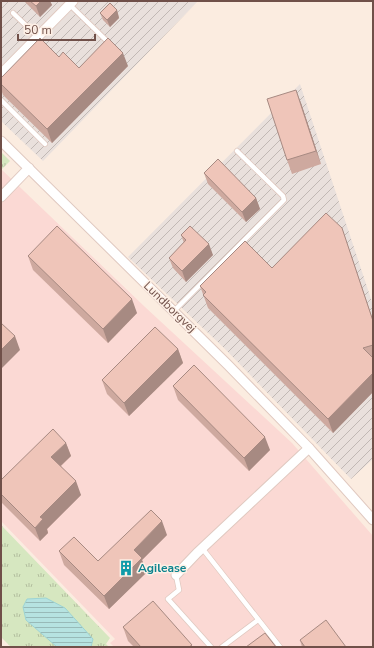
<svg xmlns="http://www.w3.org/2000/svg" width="374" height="648" viewBox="0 0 374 648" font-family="'Nunito Sans',sans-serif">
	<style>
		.commercial { fill: #fbd9d4 }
		.industrial { fill: url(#industrial-furrows) }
		.grass { fill: url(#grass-tufts) }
		.water { fill: url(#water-rules); stroke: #9dd4d3 }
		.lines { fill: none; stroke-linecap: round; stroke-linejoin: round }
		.lane-casing { stroke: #e0c9c0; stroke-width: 6 }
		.street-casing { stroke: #e0c9c0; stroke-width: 11 }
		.lane { stroke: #fff; stroke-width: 4.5 }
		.street { stroke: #fff; stroke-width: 9 }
		.wall { fill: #cea99f }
		.shaded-wall { fill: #a78a82 }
		.building { fill: #efc5b9; stroke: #a78a82 }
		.labels { text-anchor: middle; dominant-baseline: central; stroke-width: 3; stroke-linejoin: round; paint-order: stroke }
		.street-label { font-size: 12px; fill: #705049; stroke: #fef0e6 }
		.culture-label { font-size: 12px; font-weight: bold; fill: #0d838f; stroke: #fef0e6; text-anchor: start }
	</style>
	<defs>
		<pattern id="industrial-furrows" width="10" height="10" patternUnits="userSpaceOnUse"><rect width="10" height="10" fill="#e9e0dc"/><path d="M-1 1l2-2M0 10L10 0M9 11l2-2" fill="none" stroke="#c1b8b4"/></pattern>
		<pattern id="grass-tufts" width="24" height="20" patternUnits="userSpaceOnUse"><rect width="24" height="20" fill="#d6e7c0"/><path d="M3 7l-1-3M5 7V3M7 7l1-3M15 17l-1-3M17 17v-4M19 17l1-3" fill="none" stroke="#b2be9e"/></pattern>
		<pattern id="water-rules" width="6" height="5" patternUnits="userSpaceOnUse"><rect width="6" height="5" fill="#b6e3e1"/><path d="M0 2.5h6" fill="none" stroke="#98bab8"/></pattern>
	</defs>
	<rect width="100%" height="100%" fill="#fbece0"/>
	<polygon class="commercial" points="1,169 145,307 292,443 373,536 373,647 114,647 110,643 115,639 1,521"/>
	<g class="industrial">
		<polygon points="1,1 198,1 43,161 1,121"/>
		<polygon points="300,84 373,305 373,459 351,479 224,348 128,257"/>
	</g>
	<g class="grass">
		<polygon points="1,152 10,161 1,170"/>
		<polygon points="1,525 110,638 106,644 109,647 91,647 93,639 23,607 26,620 57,647 11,647 1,637"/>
	</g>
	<polygon class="water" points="46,598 65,608 93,639 91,647 57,647 26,620 23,607 27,599"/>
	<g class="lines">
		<defs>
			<g id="lane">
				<polyline points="70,5 109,43"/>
				<polyline points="13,13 38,37"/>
				<polyline points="1,100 45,144"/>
				<polyline points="174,311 284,200 283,196 237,151"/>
				<polyline points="202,548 280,647"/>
				<polyline points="176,575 179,590 168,599 211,647"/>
				<polyline points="222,647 258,620"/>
			</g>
			<g id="street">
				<polyline points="1,74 73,1"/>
				<polyline points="1,141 228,365 309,448 373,520"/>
				<polyline points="1,197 29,168"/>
				<polyline points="176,575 197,553 309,448"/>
			</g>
		</defs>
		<use href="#lane" class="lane-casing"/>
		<use href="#street" class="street-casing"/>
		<use href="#lane" class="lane"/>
		<use href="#street" class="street"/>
	</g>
	<g class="wall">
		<polygon points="24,1 50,1 52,5 40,17"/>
		<polygon points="117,10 119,18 110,27 103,20 100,13"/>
		<polygon points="59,57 79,68 128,66 52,143 3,95 1,89 1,78"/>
		<polygon points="301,103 321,164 292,174 287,160"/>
		<polygon points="204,173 256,198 260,209 246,222 208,184"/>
		<polygon points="342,228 373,320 373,392 333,433 208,308 200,286 272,268"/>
		<polygon points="181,235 213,255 186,282 173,268 169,258 184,243"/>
		<polygon points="28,256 137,313 108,343 33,270"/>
		<polygon points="178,349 183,363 129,416 107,394 102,380"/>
		<polygon points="173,386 270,450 249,471 178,400"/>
		<polygon points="66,443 71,456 61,466 81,495 47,529 48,533 40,541 1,502 1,480"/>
		<polygon points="167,535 142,560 147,572 109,609 64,565 59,551 98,561"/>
		<polygon points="123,627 192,645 192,647 134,647 128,641"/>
		<polygon points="300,640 346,647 302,647"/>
	</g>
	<g class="shaded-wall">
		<polygon points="41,1 50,1 52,5 40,17 36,6"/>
		<polygon points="117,10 119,18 110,27 107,20"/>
		<polygon points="123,53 128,66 52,143 47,129"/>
		<polygon points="296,90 301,103 321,164 316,151"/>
		<polygon points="256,198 260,209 246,222 242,212"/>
		<polygon points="209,244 213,255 186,282 182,271"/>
		<polygon points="132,299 137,313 108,343 103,329"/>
		<polygon points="15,336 20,350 1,369 1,350"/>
		<polygon points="178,349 183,363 129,416 124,403"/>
		<polygon points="373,373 373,392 333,433 328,419"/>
		<polygon points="265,437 270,450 249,471 244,458"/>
		<polygon points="66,443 71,456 56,470 51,457"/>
		<polygon points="76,481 81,495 47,529 48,533 40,541 35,528 40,517"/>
		<polygon points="162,521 167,535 142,560 147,572 109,609 104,596 134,550"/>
	</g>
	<g class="building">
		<polygon points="30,1 41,1 36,6"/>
		<polygon points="110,3 117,10 107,20 100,13"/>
		<polygon points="40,38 59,57 63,52 79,68 108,38 123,53 47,129 1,84 1,78"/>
		<polygon points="296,90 316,151 287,160 267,99"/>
		<polygon points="218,159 256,198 242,212 204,173"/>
		<polygon points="326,213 342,228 373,321 373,345 363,348 373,358 373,373 328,419 203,295 206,292 200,286 245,241 272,268"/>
		<polygon points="57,226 132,299 103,329 28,256"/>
		<polygon points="190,226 209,244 182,271 169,258 186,240 181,235"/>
		<polygon points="1,323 15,336 1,350"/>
		<polygon points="155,327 178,349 124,403 102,380"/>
		<polygon points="194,365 265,437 244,458 173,386"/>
		<polygon points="53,429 66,443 51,457 76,481 40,517 43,519 35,528 1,494 1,480"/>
		<polygon points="151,510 162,521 134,550 142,558 104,596 59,551 74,537 98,561"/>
		<polygon points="153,601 192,645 189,647 141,647 123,627"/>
		<polygon points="326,620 346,647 305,647 300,640"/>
		<polygon points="265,633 276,647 246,647"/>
	</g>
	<defs>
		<symbol id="building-bare" viewBox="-9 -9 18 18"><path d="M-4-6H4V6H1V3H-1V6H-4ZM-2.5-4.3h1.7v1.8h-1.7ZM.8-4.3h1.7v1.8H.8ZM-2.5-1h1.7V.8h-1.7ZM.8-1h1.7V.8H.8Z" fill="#0f9aa8" stroke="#fef0e6" stroke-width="2.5" paint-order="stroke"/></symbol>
	</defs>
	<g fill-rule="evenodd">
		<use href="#building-bare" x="115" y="557" width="22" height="22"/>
	</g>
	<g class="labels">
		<g class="street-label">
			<text transform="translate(170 307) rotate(44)">Lundborgvej</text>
		</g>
		<g class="culture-label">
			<text x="138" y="568">Agilease</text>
		</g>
	</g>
	<rect width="374" height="648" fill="none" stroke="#705049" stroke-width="4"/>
	<path d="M18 34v6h77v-6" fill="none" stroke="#705049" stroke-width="2"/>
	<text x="24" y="34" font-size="12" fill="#705049" stroke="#fef0e6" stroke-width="3" paint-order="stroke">50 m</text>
</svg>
